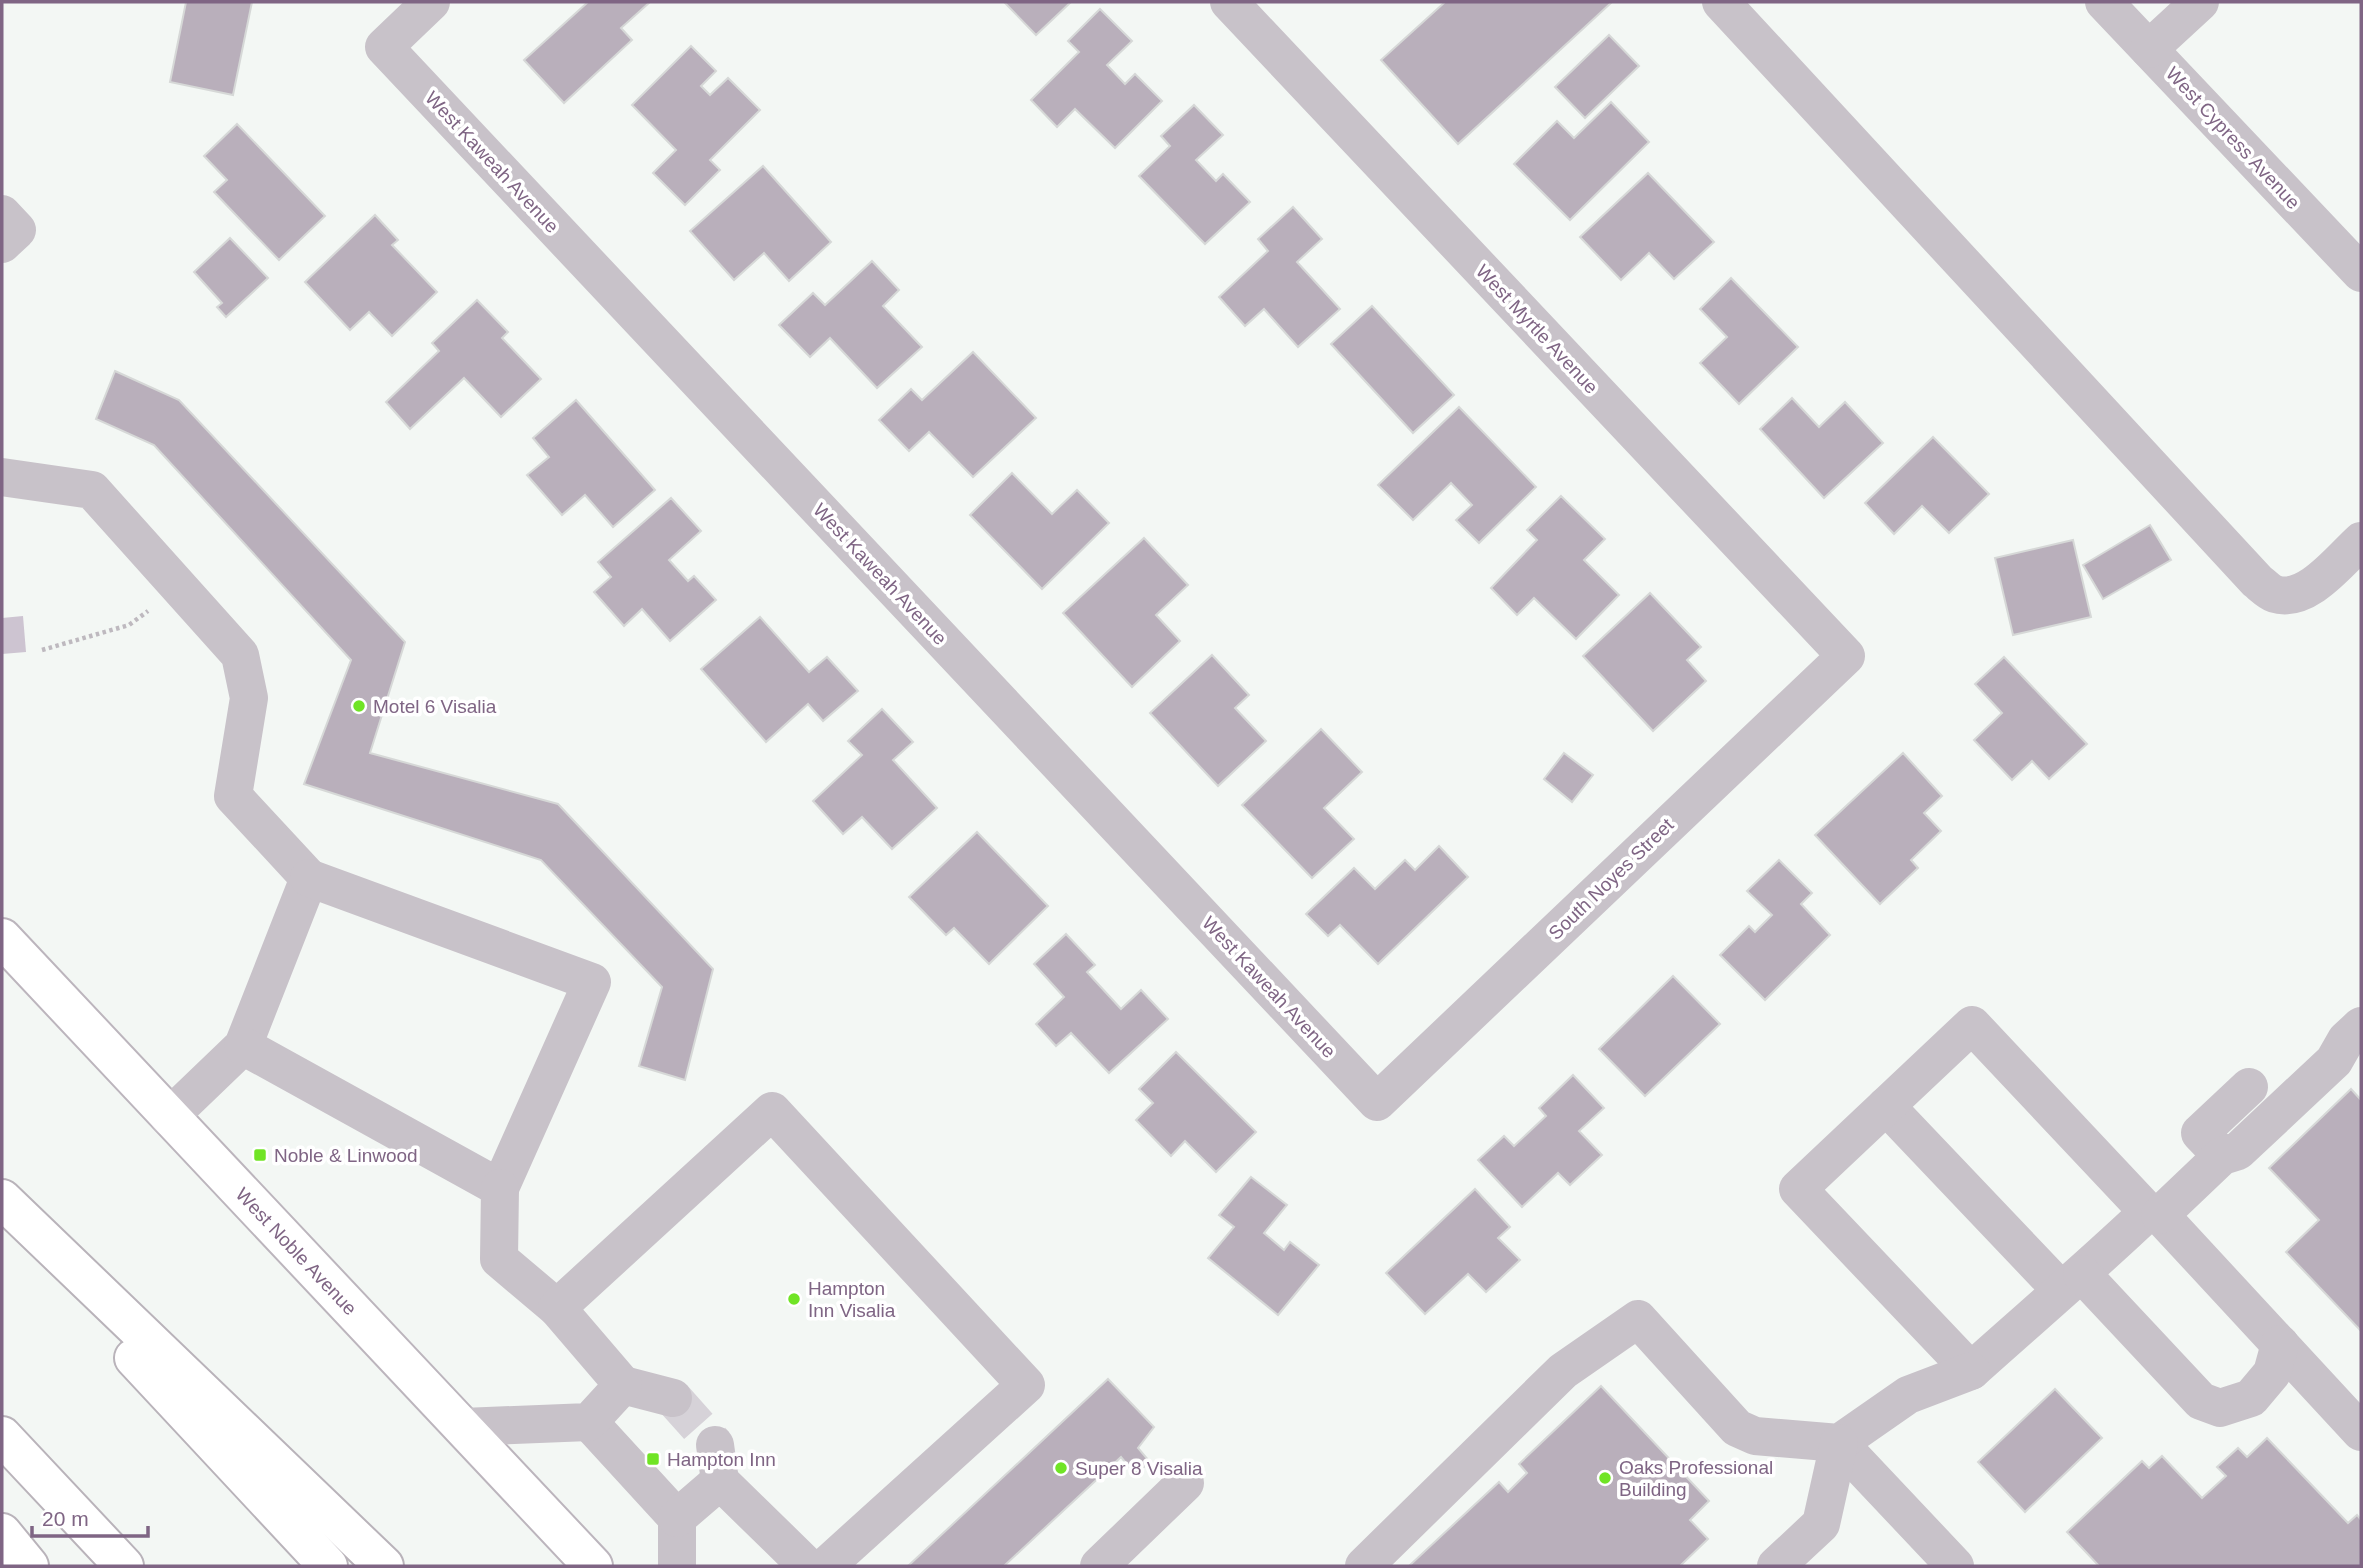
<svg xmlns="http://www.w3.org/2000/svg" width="2363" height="1568" viewBox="0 0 2363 1568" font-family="Helvetica,sans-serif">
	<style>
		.water { fill: #cdc4d1 }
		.building { fill: #b9afbb; stroke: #d6d8d7; stroke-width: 2 }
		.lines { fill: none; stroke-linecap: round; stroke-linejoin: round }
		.minor-tunnel { stroke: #d6d2d8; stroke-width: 38; stroke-dasharray: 38 19; stroke-linecap: butt }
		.major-casing { stroke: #bcb5bd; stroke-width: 42 }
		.highway-casing { stroke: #b9b3ba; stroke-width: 42 }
		.path { stroke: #beb9bf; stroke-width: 4.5; stroke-dasharray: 3.5 3.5; stroke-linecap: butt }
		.minor { stroke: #c8c2c9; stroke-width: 38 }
		.major { stroke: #fff; stroke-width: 38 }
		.highway { stroke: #fff; stroke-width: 38 }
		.poi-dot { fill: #70e425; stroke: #fff; stroke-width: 2.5 }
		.labels { text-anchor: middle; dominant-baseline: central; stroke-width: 7; stroke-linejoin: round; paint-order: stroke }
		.street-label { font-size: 19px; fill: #7f6584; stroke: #fff }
		.poi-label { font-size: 19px; fill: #7f6584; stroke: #fff; text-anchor: start }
	</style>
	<rect width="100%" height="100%" fill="#f3f7f4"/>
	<polygon class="water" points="23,616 26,652 2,654 2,618"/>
	<g class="building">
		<polygon points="186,2 252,2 233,95 170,82"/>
		<polygon points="588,2 650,2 621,28 632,40 564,103 524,60"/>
		<polygon points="1004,2 1071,2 1036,35"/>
		<polygon points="1445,2 1612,2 1458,144 1381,60"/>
		<polygon points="1100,9 1132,41 1107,65 1125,84 1135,74 1162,101 1115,148 1075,109 1057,127 1031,100 1079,52 1068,41"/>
		<polygon points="1609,35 1639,66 1585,118 1555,87"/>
		<polygon points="691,46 716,71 701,86 710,95 728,78 760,110 710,160 720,170 685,205 653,173 676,150 632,105"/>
		<polygon points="1611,102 1649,142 1570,220 1514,164 1557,121 1574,138"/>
		<polygon points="1194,105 1223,135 1196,160 1216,181 1223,174 1250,202 1205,244 1139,176 1170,146 1161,136"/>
		<polygon points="237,124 325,216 279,260 214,192 227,180 204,156"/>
		<polygon points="763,166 831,242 789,281 764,253 734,280 690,231"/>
		<polygon points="1648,173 1714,242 1674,279 1649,253 1621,280 1580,237"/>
		<polygon points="1293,207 1322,239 1297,262 1340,309 1298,347 1264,309 1245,326 1219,297 1268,251 1258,239"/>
		<polygon points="375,215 398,240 392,245 437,292 392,336 369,312 350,330 305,282"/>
		<polygon points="230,238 268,278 226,317 217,307 222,303 194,272"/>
		<polygon points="872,261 899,290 883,306 922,347 877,388 830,338 810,357 779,325 813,293 825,305"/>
		<polygon points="1731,278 1798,347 1739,404 1700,363 1727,337 1700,309"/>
		<polygon points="477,300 508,332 502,338 541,379 501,417 464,378 410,429 386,402 439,351 432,343"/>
		<polygon points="1372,306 1454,395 1413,433 1331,344"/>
		<polygon points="973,352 1036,418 973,477 929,432 909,451 879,420 911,389 922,400"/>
		<polygon points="115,371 179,400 405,642 370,753 558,804 713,969 685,1080 639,1066 662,987 541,860 304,784 351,660 154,445 96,419"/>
		<polygon points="1792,398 1819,427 1845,402 1883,443 1824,498 1760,429"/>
		<polygon points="576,400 655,490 613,527 585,495 562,515 527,475 549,457 533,438"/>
		<polygon points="1459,407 1536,487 1479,543 1456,520 1472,505 1451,483 1413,520 1378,485"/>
		<polygon points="1933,437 1989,494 1949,533 1922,506 1894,534 1865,503"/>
		<polygon points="1012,473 1052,514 1077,490 1109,523 1042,589 970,515"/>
		<polygon points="1561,496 1605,539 1584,560 1619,595 1576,639 1534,598 1517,615 1491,588 1537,540 1527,530"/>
		<polygon points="671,498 701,531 669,560 688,581 694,576 716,600 670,641 642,609 624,626 594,592 611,577 598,562"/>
		<polygon points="2150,525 2171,560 2103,599 2083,565"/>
		<polygon points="1144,538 1188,585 1156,615 1180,641 1132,687 1063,613"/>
		<polygon points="2073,540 2091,617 2013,635 1995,558"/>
		<polygon points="1650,593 1701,647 1687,660 1706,681 1653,731 1583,656"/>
		<polygon points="760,617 809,672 827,657 858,691 823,721 808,704 766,742 701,669"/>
		<polygon points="1212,655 1249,695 1235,708 1266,741 1218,786 1150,713"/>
		<polygon points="2004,657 2087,744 2049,779 2032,761 2012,780 1974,740 2002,713 1975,684"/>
		<polygon points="882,709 913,742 893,760 937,808 892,849 862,817 843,834 813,801 862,755 848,741"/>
		<polygon points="1321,729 1362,772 1324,808 1354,839 1312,878 1242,805"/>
		<polygon points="1564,753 1593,775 1572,802 1544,779"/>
		<polygon points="1903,753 1942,796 1924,813 1941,831 1911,860 1918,868 1880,904 1815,835"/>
		<polygon points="977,832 1048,906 989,964 954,928 946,935 909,897"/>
		<polygon points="1439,846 1468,877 1378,964 1340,925 1328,936 1306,914 1354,868 1375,889 1405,860 1415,870"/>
		<polygon points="1779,860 1812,893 1801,904 1830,935 1765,1000 1720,955 1749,926 1755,932 1772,915 1747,891"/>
		<polygon points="1066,934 1095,965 1087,972 1121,1009 1141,990 1168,1019 1109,1073 1071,1033 1056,1046 1036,1024 1064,997 1034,964"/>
		<polygon points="1673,976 1720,1024 1645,1096 1599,1049"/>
		<polygon points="1176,1052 1256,1132 1216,1172 1185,1141 1171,1156 1136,1120 1153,1103 1139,1089"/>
		<polygon points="1573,1075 1604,1108 1579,1131 1602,1155 1570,1185 1558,1173 1522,1207 1478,1160 1504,1136 1514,1146 1546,1116 1539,1108"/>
		<polygon points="2351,1089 2361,1100 2361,1331 2286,1252 2319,1220 2269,1168"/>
		<polygon points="1251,1177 1287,1205 1264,1233 1284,1250 1290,1242 1319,1265 1278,1315 1208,1258 1234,1227 1219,1215"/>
		<polygon points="1475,1189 1510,1227 1498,1238 1520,1260 1486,1292 1468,1274 1425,1314 1386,1273"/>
		<polygon points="1108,1379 1154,1427 1138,1448 1150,1462 1135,1474 1121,1457 1004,1566 908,1566"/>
		<polygon points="1601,1386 1709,1501 1690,1520 1708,1539 1680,1566 1409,1566 1499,1482 1508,1492 1527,1473 1519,1464"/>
		<polygon points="2055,1389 2102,1438 2025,1512 1978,1462"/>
		<polygon points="2267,1438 2348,1523 2357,1515 2361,1520 2361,1566 2099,1566 2067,1532 2142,1461 2149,1468 2162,1456 2202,1498 2226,1476 2217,1467 2238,1448 2247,1457"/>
	</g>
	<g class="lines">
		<polyline class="minor-tunnel" points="673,1398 715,1445"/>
		<defs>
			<g id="major">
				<path id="s1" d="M2,938L593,1566"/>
			</g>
			<g id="highway">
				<polyline points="2,1199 384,1566"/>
				<polyline points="134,1358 328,1566"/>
				<polyline points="2,1436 124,1566"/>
				<polyline points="2,1533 29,1566"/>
			</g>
		</defs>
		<use href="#major" class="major-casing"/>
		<use href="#highway" class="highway-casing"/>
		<polyline class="path" points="42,650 129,625 148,611"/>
		<g class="minor">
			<polyline points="431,2 384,47 1377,1102 1846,656 1229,2"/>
			<path d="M1721,2L2257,581C2262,585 2269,592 2275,594C2307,604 2340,560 2361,541"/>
			<polyline points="2104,2 2361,273"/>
			<polyline points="2149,49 2200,2"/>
			<polyline points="2,214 17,230 2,244"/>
			<polyline points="2,477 92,490 240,655 249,698 233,796 309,878 243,1046 169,1117"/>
			<polyline points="243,1046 500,1188 592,982 309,878"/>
			<polyline points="1886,1106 2061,1290"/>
			<polyline points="2222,1156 2200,1133 2249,1087"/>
			<polyline points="500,1188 499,1259 557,1308"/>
			<path d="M2148,1212L1972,1025L1798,1189L1971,1371C2030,1318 2090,1267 2148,1212L2160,1215L2361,1432"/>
			<polyline points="2160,1215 2222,1156 2238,1151 2334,1061 2346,1040 2361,1026"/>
			<polyline points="2082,1274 2201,1401 2220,1408 2251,1398 2272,1373 2280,1344"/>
			<polyline points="623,1385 673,1398"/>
			<polyline points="589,1422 677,1518 677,1566"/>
			<polyline points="463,1427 589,1422 623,1385 557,1308 772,1111 1026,1385 826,1566"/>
			<polyline points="1839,1443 1955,1566"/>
			<polyline points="715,1445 720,1481"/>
			<polyline points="677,1518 720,1481 807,1566"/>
			<polyline points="1099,1566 1185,1483"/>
			<polyline points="1364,1566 1563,1371 1638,1319 1737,1428 1755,1436 1839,1443 1908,1395 1971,1371"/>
			<polyline points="1776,1566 1821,1524 1839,1443"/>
		</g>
		<use href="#major" class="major"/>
		<use href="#highway" class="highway"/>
	</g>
	<g class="poi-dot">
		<circle cx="359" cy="706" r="7"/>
		<rect x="253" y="1148" width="14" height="14" rx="3.5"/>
		<circle cx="794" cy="1299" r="7"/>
		<rect x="646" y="1452" width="14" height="14" rx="3.5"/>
		<circle cx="1061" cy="1468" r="7"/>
		<circle cx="1605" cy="1478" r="7"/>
	</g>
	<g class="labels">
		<g class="street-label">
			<text transform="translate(2233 138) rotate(47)">West Cypress Avenue</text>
			<text transform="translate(492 162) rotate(47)">West Kaweah Avenue</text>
			<text transform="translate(1537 329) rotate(47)">West Myrtle Avenue</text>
			<text transform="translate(880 574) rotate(47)">West Kaweah Avenue</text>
			<text transform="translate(1611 879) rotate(-44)">South Noyes Street</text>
			<text transform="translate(1269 987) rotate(47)">West Kaweah Avenue</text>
			<text stroke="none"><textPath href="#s1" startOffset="430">West Noble Avenue</textPath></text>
		</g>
		<g class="poi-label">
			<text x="373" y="706">Motel 6 Visalia</text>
			<text x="274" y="1155">Noble &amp; Linwood</text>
			<text x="808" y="1288">Hampton<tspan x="808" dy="22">Inn Visalia</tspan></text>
			<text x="667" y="1459">Hampton Inn</text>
			<text x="1619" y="1467">Oaks Professional<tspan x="1619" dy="22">Building</tspan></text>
			<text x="1075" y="1468">Super 8 Visalia</text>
		</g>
	</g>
	<rect width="2363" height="1568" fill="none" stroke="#7f6584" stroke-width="7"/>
	<path d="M32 1526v10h116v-10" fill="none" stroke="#7f6584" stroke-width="3.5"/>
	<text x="42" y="1526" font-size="21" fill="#7f6584" stroke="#ffffff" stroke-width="5" paint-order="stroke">20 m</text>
</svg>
